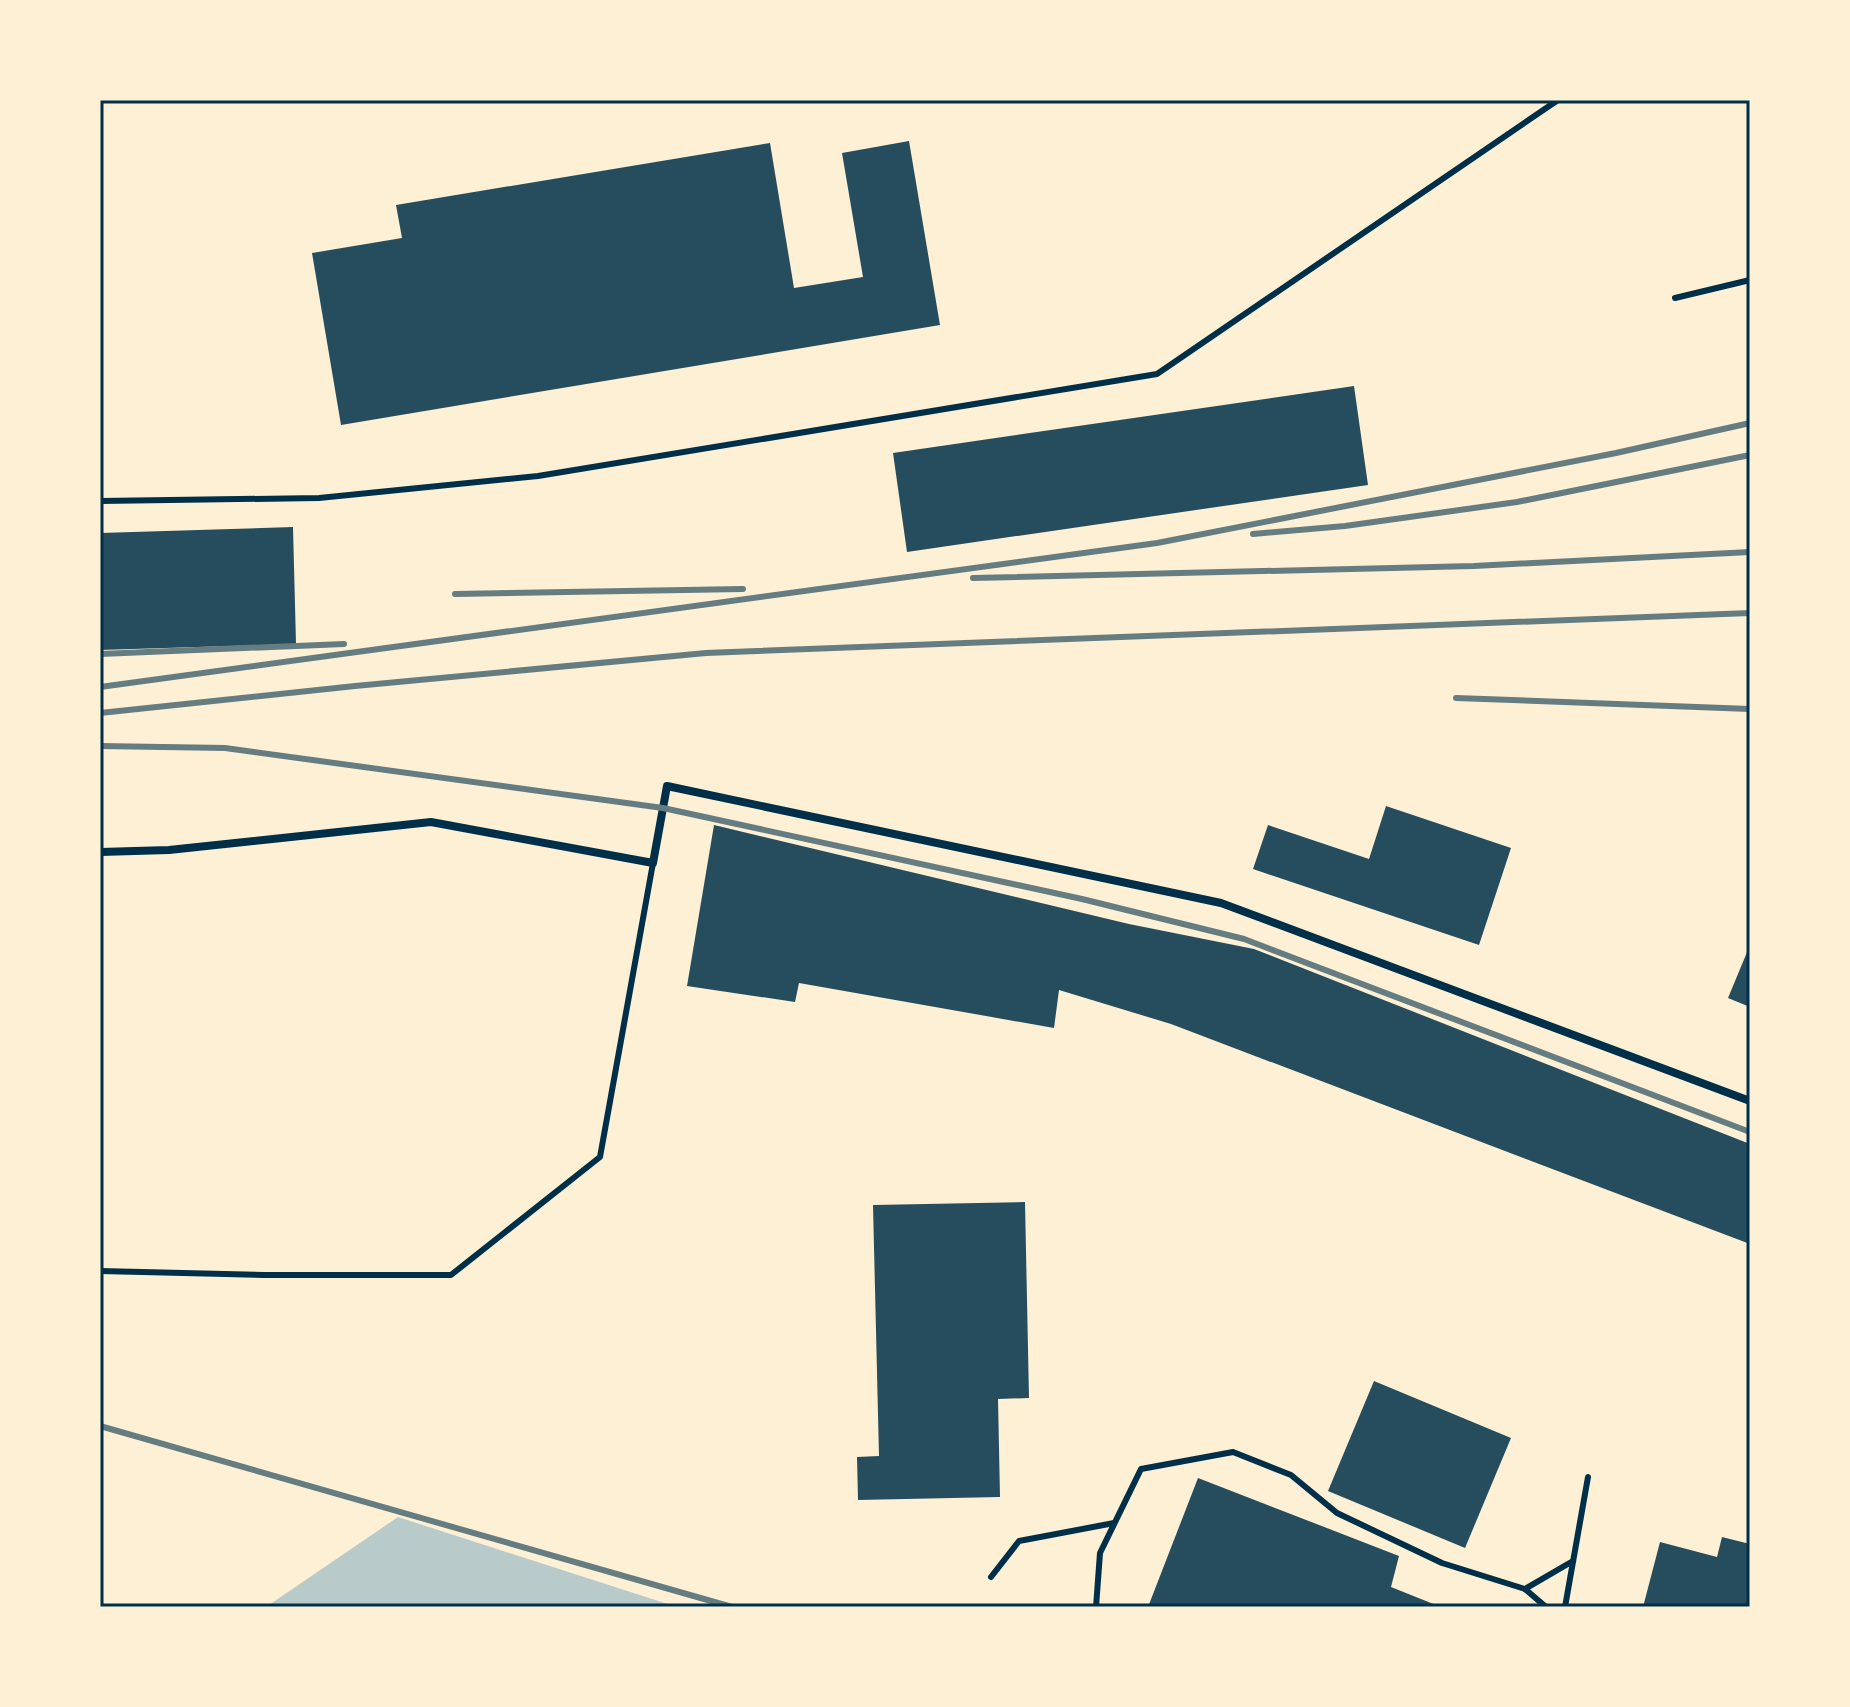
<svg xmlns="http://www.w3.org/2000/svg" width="1850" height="1707" viewBox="0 0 1850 1707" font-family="'Source Sans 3',sans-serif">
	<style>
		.green { fill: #b9caca }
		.building { fill: #264d5e }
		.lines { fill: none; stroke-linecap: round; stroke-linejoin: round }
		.service { stroke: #003049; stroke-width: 6 }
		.minor { stroke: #003049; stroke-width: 8 }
		.rail { stroke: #657d81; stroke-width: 6 }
		.neatline { fill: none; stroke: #003049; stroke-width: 3 }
	</style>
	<rect width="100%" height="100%" fill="#fdf0d5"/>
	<polygon class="green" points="398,1517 677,1607 266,1607"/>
	<g class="building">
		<polygon points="909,141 940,325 341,425 312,253 402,238 396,205 770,143 794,288 863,277 842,153"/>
		<polygon points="1354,386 1368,485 907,552 893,453"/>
		<polygon points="293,527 296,644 100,650 100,533"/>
		<polygon points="1386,806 1511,848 1479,945 1253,869 1268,825 1369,859"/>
		<polygon points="714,825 1129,924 1254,949 1750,1144 1750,1244 1171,1024 1059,990 1054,1028 799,983 795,1002 687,986"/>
		<polygon points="1750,945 1750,1007 1728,998"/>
		<polygon points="1025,1202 1029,1398 998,1399 1000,1497 858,1500 857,1457 879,1456 873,1205"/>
		<polygon points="1374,1381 1511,1438 1465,1548 1328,1491"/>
		<polygon points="1198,1478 1399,1556 1391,1587 1441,1607 1148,1607"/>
		<polygon points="1722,1537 1750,1544 1750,1607 1643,1607 1660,1542 1717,1557"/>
	</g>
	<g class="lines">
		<g class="service">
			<polyline points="1675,298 1750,280"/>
			<polyline points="100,501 319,498 538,476 1157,374 1558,100"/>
			<polyline points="100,1271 264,1275 451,1275 600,1157 653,863"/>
			<polyline points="991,1577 1019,1541 1114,1523"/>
			<polyline points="1525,1589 1573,1561"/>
			<polyline points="1096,1607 1100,1553 1141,1469 1233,1452 1291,1475 1337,1513 1442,1563 1525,1589 1546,1607"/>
			<polyline points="1565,1607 1588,1477"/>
		</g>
		<polyline class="minor" points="100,852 169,850 431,822 653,863 667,786 1221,903 1750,1101"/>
		<g class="rail">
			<polyline points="1253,534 1345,526 1517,502 1750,455"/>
			<polyline points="973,578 1474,566 1750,552"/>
			<polyline points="455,594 743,589"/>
			<polyline points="100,654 344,644"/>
			<polyline points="100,687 1157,543 1616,453 1750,423"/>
			<polyline points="1456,698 1750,709"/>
			<polyline points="100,713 355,686 706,653 1750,613"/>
			<polyline points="100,746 225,748 663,808 1082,899 1244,939 1750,1132"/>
			<polyline points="100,1426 732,1607"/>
		</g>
	</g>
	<rect width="1850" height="1707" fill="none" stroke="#fdf0d5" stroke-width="204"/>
	<rect x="102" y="102" width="1646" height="1503" class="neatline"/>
</svg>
